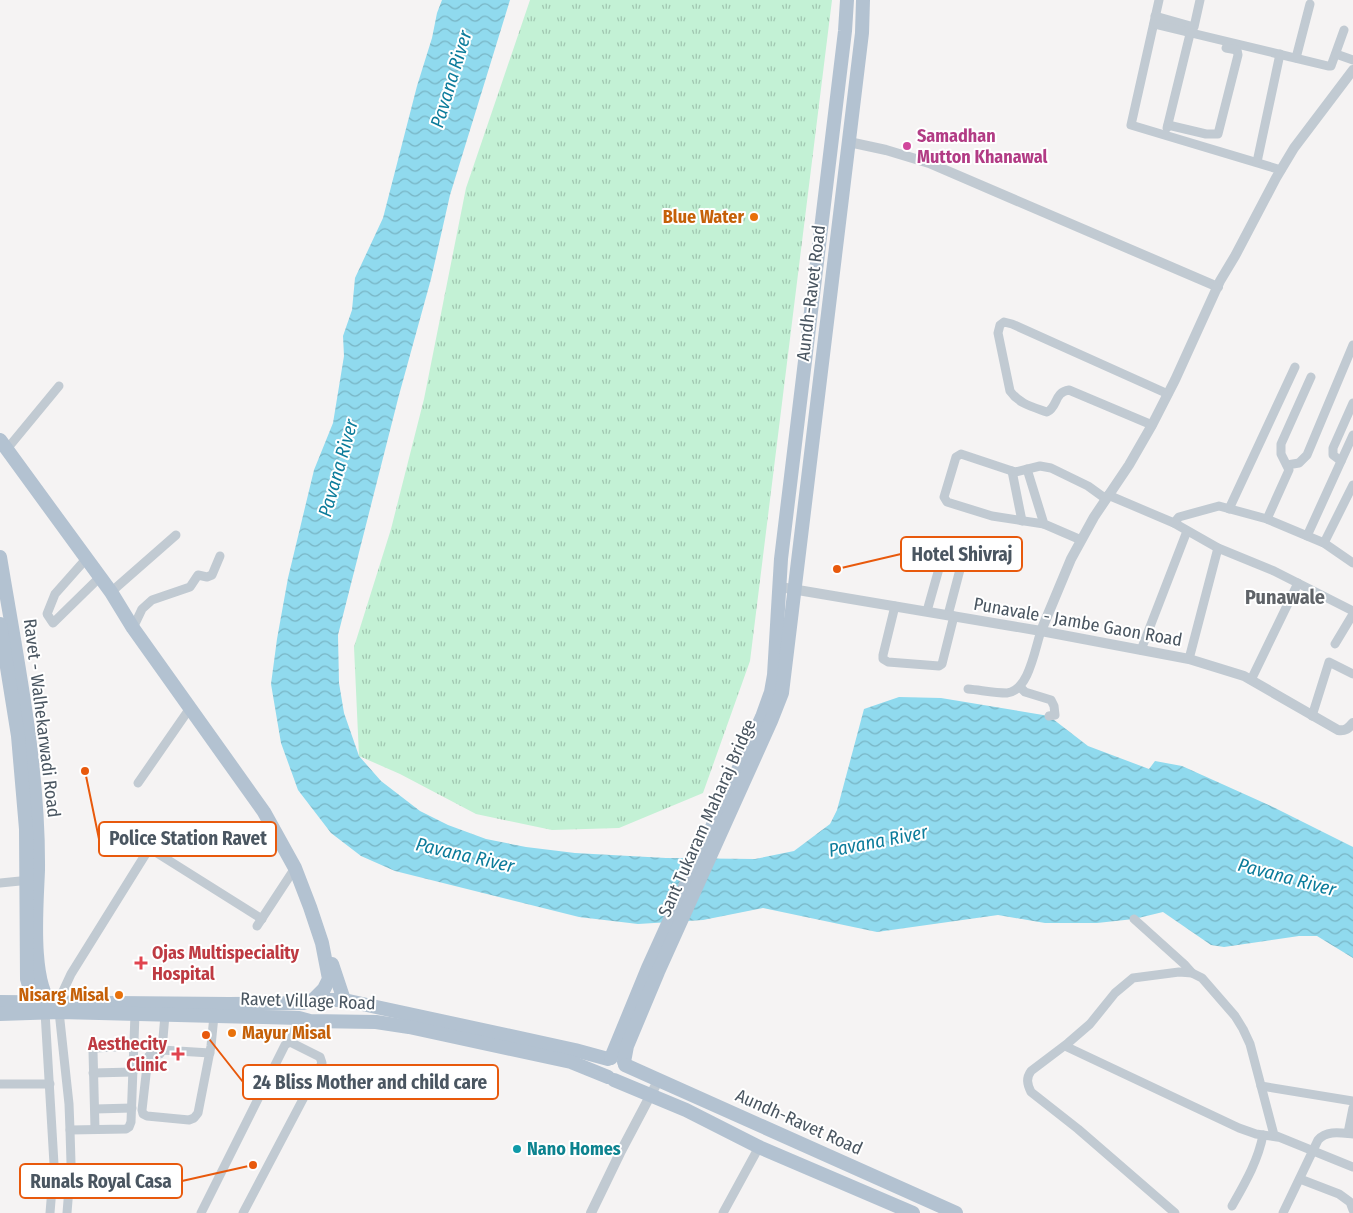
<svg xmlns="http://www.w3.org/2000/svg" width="1353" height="1213" viewBox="0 0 1353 1213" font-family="'Fira Sans Condensed',sans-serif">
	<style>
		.grass { fill: url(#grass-tufts) }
		.water { fill: url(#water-waves) }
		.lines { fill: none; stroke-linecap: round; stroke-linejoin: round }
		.minor { stroke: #c1cad2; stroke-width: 9 }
		.tertiary { stroke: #c1cad2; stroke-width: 10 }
		.primary { stroke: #b3c2d1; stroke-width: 14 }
		.hotel-dot { fill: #d1479c; stroke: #fff; stroke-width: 2 }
		.food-dot { fill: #e8710a; stroke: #fff; stroke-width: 2 }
		.health-dot { fill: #e0444e; stroke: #fff; stroke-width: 2 }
		.culture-dot { fill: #0f9aa8; stroke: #fff; stroke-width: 2 }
		.labels { text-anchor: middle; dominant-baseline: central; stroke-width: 4; stroke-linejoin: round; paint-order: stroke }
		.hotel-label { font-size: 18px; font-weight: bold; fill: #b23c85; stroke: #fff; text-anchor: start }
		.food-label { font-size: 18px; font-weight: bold; fill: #c56008; stroke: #fff; text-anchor: end }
		.street-label { font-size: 18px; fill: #4a5661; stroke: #fff }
		.health-label { font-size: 18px; font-weight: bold; fill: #be3a42; stroke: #fff; text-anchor: start }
		.culture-label { font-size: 18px; font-weight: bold; fill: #0d838f; stroke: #fff; text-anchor: start }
		.water-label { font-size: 19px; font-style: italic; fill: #0c7c9b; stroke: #fff }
		.quarter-label { font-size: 20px; font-weight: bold; fill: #5f6368; stroke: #fff }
		.leader { fill: none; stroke: #e8590c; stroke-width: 2 }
		.callout-dot { fill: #e8590c; stroke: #fff; stroke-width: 2 }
		.callout { fill: #fff; stroke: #e8590c; stroke-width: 2 }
		.callout-label { font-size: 19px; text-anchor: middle; font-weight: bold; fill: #4a5661 }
	</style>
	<defs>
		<pattern id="grass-tufts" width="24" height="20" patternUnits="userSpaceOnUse" patternTransform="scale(1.25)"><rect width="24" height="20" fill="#c3f1d5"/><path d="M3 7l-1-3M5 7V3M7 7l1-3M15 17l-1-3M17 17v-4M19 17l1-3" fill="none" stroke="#a0c6b0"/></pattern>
		<pattern id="water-waves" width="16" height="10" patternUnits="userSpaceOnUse" patternTransform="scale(1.25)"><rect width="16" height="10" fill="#90daee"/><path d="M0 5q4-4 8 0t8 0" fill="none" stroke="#78b4c4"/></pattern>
	</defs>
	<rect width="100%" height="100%" fill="#f5f3f3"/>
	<polygon class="grass" points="530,0 832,0 750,661 703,793 619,828 552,830 476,814 400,774 359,756 354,647 391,529 424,399 466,188"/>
	<polygon class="water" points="442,0 510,0 450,195 431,279 399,395 338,635 339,683 344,713 359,756 381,781 420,811 448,825 486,839 526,847 575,853 666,858 755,859 794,851 830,824 837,810 864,709 899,697 941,698 1049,716 1088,746 1149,769 1155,761 1182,766 1273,807 1353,847 1353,958 1317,936 1299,936 1224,947 1211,945 1163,912 1134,919 1097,923 1045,923 998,915 877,932 763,908 703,920 638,924 579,917 395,871 361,856 331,833 298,790 281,743 271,684 277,639 288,578 314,470 333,423 344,356 343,336 352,310 355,278 383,218 417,86 432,38 437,13"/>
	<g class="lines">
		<g class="minor">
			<polyline points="1159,0 1131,125 1281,170"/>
			<polyline points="1155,16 1194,27 1200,0"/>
			<polyline points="1154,24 1328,66 1331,66 1344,30"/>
			<polyline points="1336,54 1353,60"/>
			<polyline points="1296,58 1310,4"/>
			<polyline points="1168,125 1206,134 1218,134 1238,55 1237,50 1226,48"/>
			<polyline points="1167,128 1190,34"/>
			<polyline points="1257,162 1280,54"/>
			<path d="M1152,425L1069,390C1054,392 1058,407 1047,412C1033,407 1019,404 1010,391L998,333L1000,325L1004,322L1012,324L1168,394"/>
			<polyline points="7,449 59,386"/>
			<polyline points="1341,461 1333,455 1333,448 1353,403"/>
			<polyline points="1287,465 1299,463 1307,455 1353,345"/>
			<polyline points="1027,469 1044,524 1081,540"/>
			<polyline points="1012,471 1022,521"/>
			<polyline points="1108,495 1174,523 1218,548 1274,571 1353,611"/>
			<polyline points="1229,509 1295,367"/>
			<polyline points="1267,519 1289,470 1281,454 1281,444 1311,377"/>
			<polyline points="1174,523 1179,517 1219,506 1267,519 1324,543 1353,563"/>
			<polyline points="1044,524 992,516 947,502 944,497 956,457 961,454 1015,472 1040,466 1051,468 1088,486 1106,499"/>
			<polyline points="1307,536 1353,435"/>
			<polyline points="1324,543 1353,485"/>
			<polyline points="86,559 55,594 47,614 53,623 100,577"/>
			<polyline points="111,592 176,535"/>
			<polyline points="895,606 883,655 883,659 888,662 939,666 942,664 954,616"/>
			<polyline points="927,611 942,558 945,556 962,562 948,615"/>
			<polyline points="133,628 142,609 152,600 190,587 198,575 207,577 212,575 220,556"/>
			<polyline points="1335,644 1353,614"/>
			<polyline points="1141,650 1187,531"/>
			<polyline points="1189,659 1218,548"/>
			<polyline points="1251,680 1298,583"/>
			<polyline points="1020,687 1025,692 1051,700 1054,706 1055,715 1049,716"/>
			<path d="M968,689C980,690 994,693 1007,693C1029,691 1035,648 1041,631"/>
			<polyline points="1312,716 1329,662 1353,674"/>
			<polyline points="138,783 190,708"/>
			<polyline points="149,848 262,919"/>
			<polyline points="0,883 30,880"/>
			<polyline points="1134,919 1184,964 1192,973"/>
			<polyline points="257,926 295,868"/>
			<polyline points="45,1012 54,1164 50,1213"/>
			<polyline points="165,1015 162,1050 160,1054 150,1055 148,1057 142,1110 143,1114 147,1116 189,1120 194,1118 198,1113 211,1046 214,1016"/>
			<polyline points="1065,1046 1239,1128 1256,1134 1277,1137"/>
			<polyline points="162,1050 210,1053"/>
			<polyline points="93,1073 133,1072"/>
			<polyline points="0,1084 50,1084"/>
			<polyline points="1261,1086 1353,1101"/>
			<polyline points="95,1109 132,1108"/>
			<polyline points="95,1129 93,1051 95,1048 134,1046"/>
			<polyline points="70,1130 126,1129 129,1127 131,1122 135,1014"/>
			<polyline points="1348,1133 1353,1108"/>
			<polyline points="1300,1179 1339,1194 1350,1202 1353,1210"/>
			<path d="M1232,1206C1245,1183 1258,1161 1263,1135"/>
			<polyline points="67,1213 71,1163 70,1130 69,1104 58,1002 71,974 160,831"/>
			<polyline points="201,1213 285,1045 290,1042 299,1018"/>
			<polyline points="243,1213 322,1063 320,1057 290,1042"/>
			<polyline points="723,1213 759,1147"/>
			<path d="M1175,1213L1078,1129L1031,1092C1027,1084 1026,1078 1031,1071L1068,1043L1090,1024L1115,993L1133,978L1179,972L1192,973L1202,978L1235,1016L1243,1029L1250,1044L1274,1135L1353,1167"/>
			<path d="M1283,1213L1318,1140C1327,1130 1341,1133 1353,1134"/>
		</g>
		<g class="tertiary">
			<polyline points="849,142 886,150 929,163 1218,287"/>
			<path d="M780,587L1041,631L1189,659L1244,676L1338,730C1345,731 1348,729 1353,723"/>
			<polyline points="1041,631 1071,559 1094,517 1129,465 1152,425 1175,380 1220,281 1235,256 1276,178 1294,148 1353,70"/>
			<polyline points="591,1213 620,1153 658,1081"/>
		</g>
		<g class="primary">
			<polyline points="0,440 111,592 133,628 264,812 295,868 310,907 322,943 329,979 324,989 313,1000"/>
			<path d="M0,557C17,660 39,765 38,870C37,901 29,986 54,1007"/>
			<polyline points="0,624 18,736 26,829 27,979 34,1002 40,1008"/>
			<polyline points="332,964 344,1000"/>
			<polyline points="0,1002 229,1004 303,1003 313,1000 344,1000 575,1050 608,1059"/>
			<polyline points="0,1014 60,1012 299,1018 310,1021 376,1022 409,1027 571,1062 608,1077"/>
			<polyline points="611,1058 648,968 762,717 771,692 774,675 781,559 845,31 847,0"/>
			<polyline points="624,1062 627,1046 658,972 771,721 782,693 862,33 863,0"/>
			<polyline points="625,1065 956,1213"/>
			<polyline points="614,1080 686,1110 759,1147 913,1213"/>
		</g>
	</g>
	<circle class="hotel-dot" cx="907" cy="146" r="5"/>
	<g class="food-dot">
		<circle cx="754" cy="217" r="5"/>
		<circle cx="119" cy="995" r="5"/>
		<circle cx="232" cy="1033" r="5"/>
	</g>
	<g class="health-dot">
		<path d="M138.5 955.5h5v5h5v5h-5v5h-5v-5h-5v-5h5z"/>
		<path d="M175.5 1046.5h5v5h5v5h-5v5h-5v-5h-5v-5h5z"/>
	</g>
	<circle class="culture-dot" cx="517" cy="1149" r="5"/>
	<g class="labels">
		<g class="hotel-label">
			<text x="917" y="136">Samadhan<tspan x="917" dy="21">Mutton Khanawal</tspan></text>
		</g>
		<g class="food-label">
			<text x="744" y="217">Blue Water</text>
			<text x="109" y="995">Nisarg Misal</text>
			<text x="242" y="1033" text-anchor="start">Mayur Misal</text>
		</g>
		<g class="street-label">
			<text transform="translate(811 293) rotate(-83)">Aundh-Ravet Road</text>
			<text transform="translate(1078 622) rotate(10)">Punavale - Jambe Gaon Road</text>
			<text transform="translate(42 718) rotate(83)">Ravet - Walhekarwadi Road</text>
			<text transform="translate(707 818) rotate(-66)">Sant Tukaram Maharaj Bridge</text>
			<text transform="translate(308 1001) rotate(2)">Ravet Village Road</text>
			<text transform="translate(799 1122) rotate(24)">Aundh-Ravet Road</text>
		</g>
		<g class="health-label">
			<text x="152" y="953">Ojas Multispeciality<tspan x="152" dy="21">Hospital</tspan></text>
			<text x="167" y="1044" text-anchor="end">Aesthecity<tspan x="167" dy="21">Clinic</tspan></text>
		</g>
		<g class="culture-label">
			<text x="527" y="1149">Nano Homes</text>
		</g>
		<g class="water-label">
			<text transform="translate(451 79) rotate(-73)">Pavana River</text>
			<text transform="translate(338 468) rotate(-74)">Pavana River</text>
			<text transform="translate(878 841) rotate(-11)">Pavana River</text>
			<text transform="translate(465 855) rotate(13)">Pavana River</text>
			<text transform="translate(1287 877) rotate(15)">Pavana River</text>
		</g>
		<g class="quarter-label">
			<text x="1285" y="597">Punawale</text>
		</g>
	</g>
	<path class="leader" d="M837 569L901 554M85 771L99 839M206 1035L243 1082M253 1165L182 1181"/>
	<g class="callout-dot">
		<circle cx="837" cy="569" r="5"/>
		<circle cx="85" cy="771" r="5"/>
		<circle cx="206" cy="1035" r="5"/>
		<circle cx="253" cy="1165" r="5"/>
	</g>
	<g class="callout">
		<rect x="901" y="537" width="121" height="34" rx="5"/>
		<rect x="99" y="822" width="177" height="34" rx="5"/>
		<rect x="243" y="1065" width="255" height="34" rx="5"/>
		<rect x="20" y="1164" width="162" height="34" rx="5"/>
	</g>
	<g class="callout-label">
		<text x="962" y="561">Hotel Shivraj</text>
		<text x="188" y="845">Police Station Ravet</text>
		<text x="370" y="1089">24 Bliss Mother and child care</text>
		<text x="101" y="1188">Runals Royal Casa</text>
	</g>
</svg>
